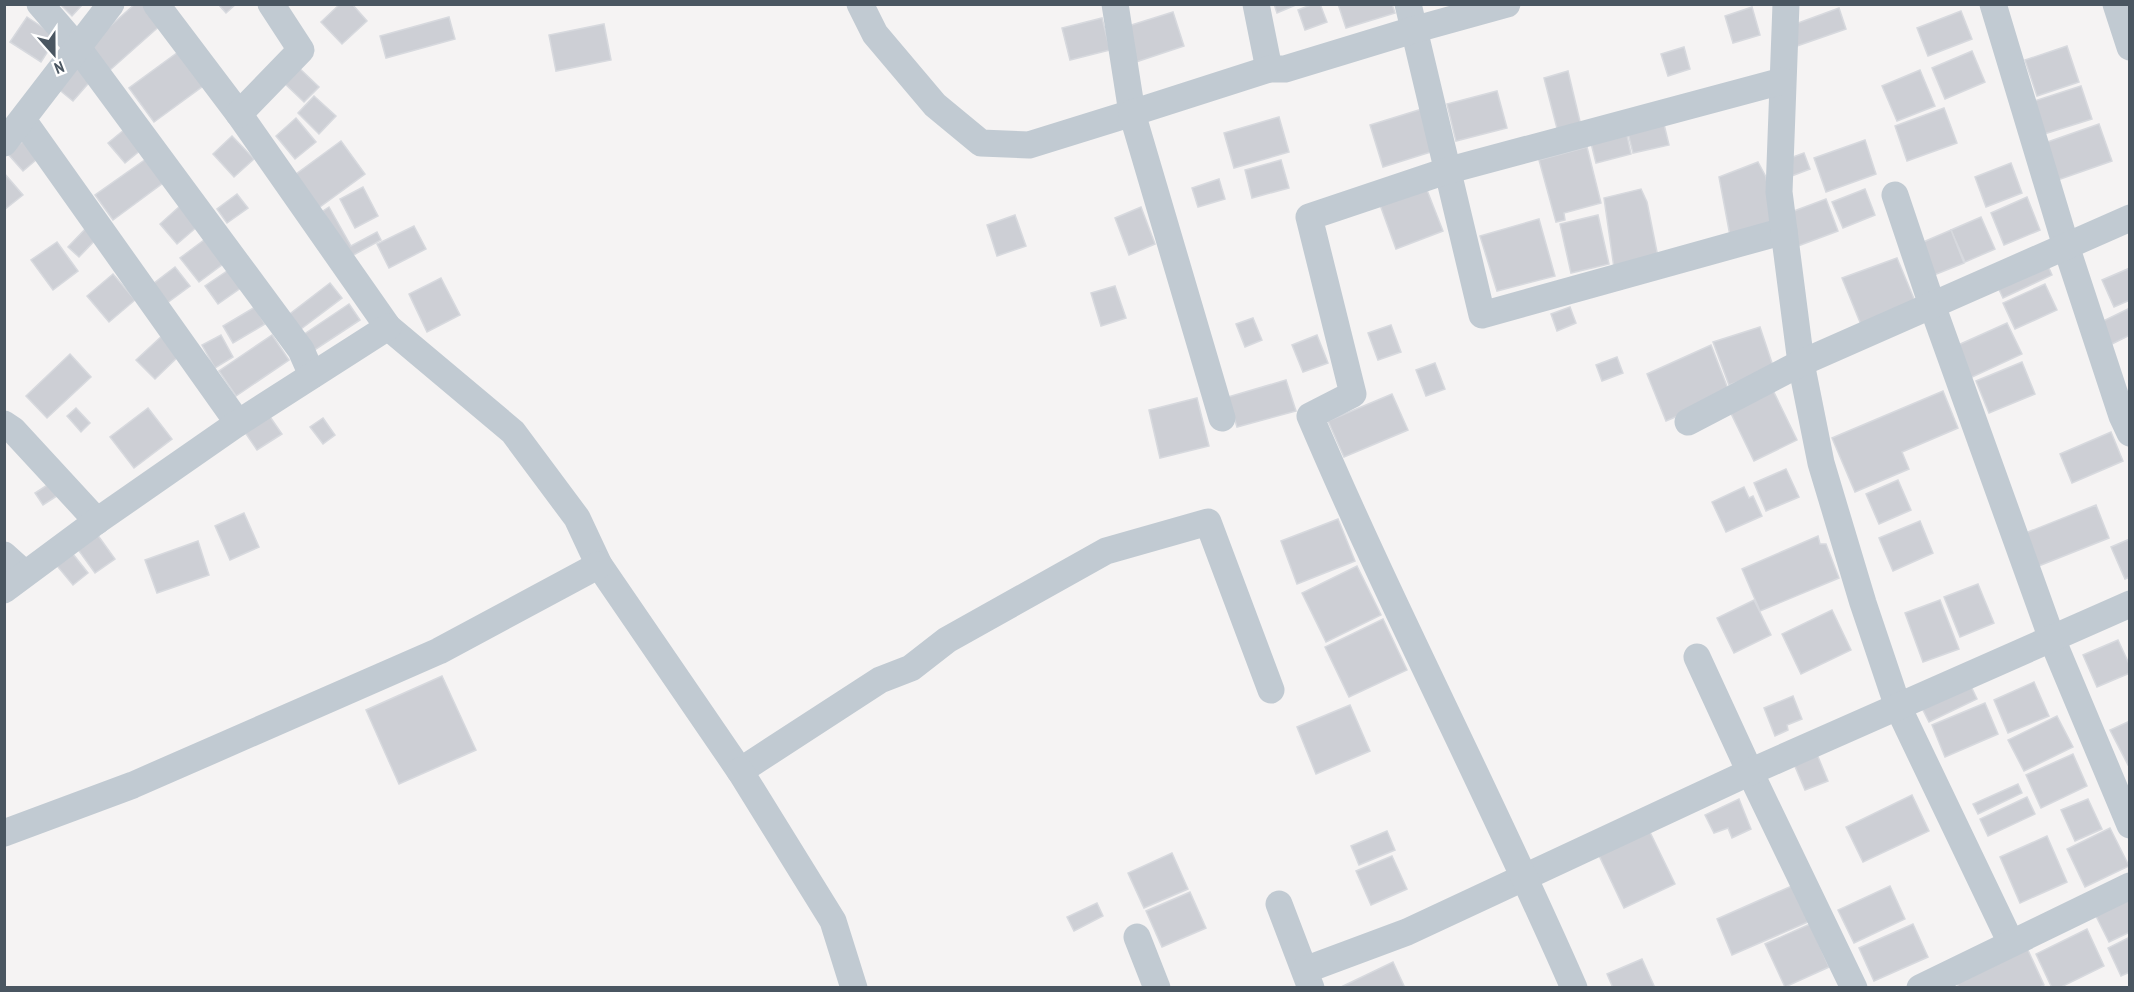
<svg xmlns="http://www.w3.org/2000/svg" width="2134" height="992" viewBox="0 0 2134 992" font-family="'PT Sans Narrow',sans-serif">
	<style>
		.building { fill: #cdcfd5; stroke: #d7d9de; stroke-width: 1.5 }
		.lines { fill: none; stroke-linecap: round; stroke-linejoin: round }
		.minor { stroke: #c1cad2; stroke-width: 27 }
	</style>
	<rect width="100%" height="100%" fill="#f5f3f3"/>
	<g class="building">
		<polygon points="60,4 83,4 72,16"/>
		<polygon points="135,4 146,4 163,23 110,70 88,46"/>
		<polygon points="218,4 236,4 226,13"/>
		<polygon points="340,4 352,4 367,21 342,44 321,22"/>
		<polygon points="1274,4 1298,4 1277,13"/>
		<polygon points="1313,4 1320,4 1327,22 1305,30 1298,10"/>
		<polygon points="1338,4 1392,4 1395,13 1346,28"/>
		<polygon points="1752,7 1760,35 1733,43 1725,16"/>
		<polygon points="1839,8 1846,29 1797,46 1790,26"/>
		<polygon points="1961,11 1972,39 1928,56 1917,28"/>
		<polygon points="1173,12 1184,46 1136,62 1125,27"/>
		<polygon points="27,17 57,37 41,62 10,42"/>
		<polygon points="449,17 455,39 386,58 380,36"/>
		<polygon points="1102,18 1110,50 1070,60 1062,28"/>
		<polygon points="604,24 611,60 556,71 549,35"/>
		<polygon points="2067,46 2079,82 2037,96 2025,60"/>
		<polygon points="185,47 210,81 154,122 129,88"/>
		<polygon points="1684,47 1690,69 1668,76 1661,54"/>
		<polygon points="1972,51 1985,82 1945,99 1932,68"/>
		<polygon points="76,65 93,78 73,101 57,88"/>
		<polygon points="297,66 319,87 304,102 282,81"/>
		<polygon points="1920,70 1935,106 1897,121 1882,86"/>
		<polygon points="1568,71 1582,130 1559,136 1544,78"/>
		<polygon points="2081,86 2092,119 2041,135 2031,102"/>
		<polygon points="1497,91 1507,128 1456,141 1447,104"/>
		<polygon points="314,96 336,116 319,134 298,113"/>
		<polygon points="1944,108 1957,143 1907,161 1895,126"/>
		<polygon points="1422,109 1434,151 1383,167 1370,125"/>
		<polygon points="1662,116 1669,145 1633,153 1626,125"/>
		<polygon points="1279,117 1289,152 1234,168 1224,133"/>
		<polygon points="296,118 316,142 295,159 276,136"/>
		<polygon points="2099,124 2112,161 2049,183 2036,146"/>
		<polygon points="130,125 147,145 125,163 108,143"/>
		<polygon points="1625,126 1631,154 1596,163 1589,135"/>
		<polygon points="232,136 254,159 234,177 213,154"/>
		<polygon points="28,137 43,154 23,171 8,154"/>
		<polygon points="1865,140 1876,174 1826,192 1814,158"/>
		<polygon points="341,141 365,174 313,212 288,180"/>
		<polygon points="1587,147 1601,203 1564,213 1565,220 1556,222 1539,160"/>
		<polygon points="1804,153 1810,169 1789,177 1782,161"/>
		<polygon points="146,159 163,183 113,220 95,195"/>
		<polygon points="1281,160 1289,188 1252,198 1245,170"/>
		<polygon points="1758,162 1766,177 1774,231 1731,241 1719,177"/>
		<polygon points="2011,163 2022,193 1986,207 1975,177"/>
		<polygon points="4,173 23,195 4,210"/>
		<polygon points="1219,179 1225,199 1198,207 1192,188"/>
		<polygon points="1425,185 1443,231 1396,249 1379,202"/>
		<polygon points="363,187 378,216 355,228 340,199"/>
		<polygon points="1641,189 1647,202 1658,257 1614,268 1604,198"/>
		<polygon points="1865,189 1875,215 1843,228 1832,202"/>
		<polygon points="237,194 248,208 227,223 217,209"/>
		<polygon points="2027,197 2040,230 2004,245 1991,213"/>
		<polygon points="1826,199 1838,231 1798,246 1786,214"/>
		<polygon points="180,206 198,226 177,244 160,224"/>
		<polygon points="329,207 351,246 377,232 381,240 348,258 323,211"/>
		<polygon points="1141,207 1155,244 1129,255 1115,218"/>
		<polygon points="1015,215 1026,246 997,256 987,225"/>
		<polygon points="1598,215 1609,264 1571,273 1560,224"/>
		<polygon points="1981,217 1995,249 1965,262 1951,230"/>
		<polygon points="1539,219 1555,276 1497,291 1480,236"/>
		<polygon points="89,225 100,235 79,257 68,247"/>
		<polygon points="414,226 426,249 389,268 377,244"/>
		<polygon points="1951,230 1964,263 1934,275 1921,243"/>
		<polygon points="204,240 223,264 199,282 180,258"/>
		<polygon points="57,242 78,271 53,290 31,260"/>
		<polygon points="1897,258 1917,306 1862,327 1842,278"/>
		<polygon points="2045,259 2052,275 2003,298 1995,281"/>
		<polygon points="175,267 190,286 163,306 149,287"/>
		<polygon points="233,267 245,285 218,304 205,286"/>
		<polygon points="2130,268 2130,300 2114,307 2102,280"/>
		<polygon points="113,274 135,300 109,322 87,296"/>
		<polygon points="441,278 460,315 427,332 409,294"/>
		<polygon points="330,283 342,298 293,335 282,320"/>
		<polygon points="2045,284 2057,310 2015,329 2003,303"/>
		<polygon points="1115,286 1126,318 1101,326 1091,293"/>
		<polygon points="349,304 360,320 307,355 297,339"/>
		<polygon points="255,307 265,324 233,343 223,326"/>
		<polygon points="1570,307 1576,323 1557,331 1551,314"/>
		<polygon points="2130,308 2130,335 2112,344 2101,322"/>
		<polygon points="1253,318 1262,340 1245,347 1236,324"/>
		<polygon points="2007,323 2022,354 1970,378 1956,346"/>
		<polygon points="1391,325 1401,352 1378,360 1368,333"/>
		<polygon points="1760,327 1774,369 1729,385 1713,342"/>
		<polygon points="164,334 182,353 155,379 136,360"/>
		<polygon points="221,335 233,357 215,368 202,345"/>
		<polygon points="272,335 289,360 236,396 219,371"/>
		<polygon points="1317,335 1328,363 1303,372 1292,345"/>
		<polygon points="1711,345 1730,394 1666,421 1647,374"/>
		<polygon points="70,354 91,377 47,418 26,396"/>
		<polygon points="1617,357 1623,373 1602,381 1596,365"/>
		<polygon points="2022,362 2035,394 1989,413 1976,381"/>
		<polygon points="1435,363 1445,389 1426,396 1416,370"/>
		<polygon points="1286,380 1296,411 1237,427 1228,397"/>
		<polygon points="1769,382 1797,440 1754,461 1726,403"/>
		<polygon points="1943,391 1958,428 1902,452 1909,469 1855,492 1832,438"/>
		<polygon points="1392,394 1408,430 1344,457 1328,421"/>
		<polygon points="1197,398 1209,446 1160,458 1149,410"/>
		<polygon points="76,408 90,423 81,432 67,416"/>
		<polygon points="148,408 172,439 134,468 110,437"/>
		<polygon points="266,411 282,434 257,450 242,428"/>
		<polygon points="323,418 335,435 323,444 310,427"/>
		<polygon points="2111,432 2123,461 2072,483 2060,454"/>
		<polygon points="1786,469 1799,497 1766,511 1754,483"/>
		<polygon points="1898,480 1911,510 1879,524 1866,494"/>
		<polygon points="52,482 60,494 43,505 35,493"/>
		<polygon points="1744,487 1749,498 1753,496 1762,516 1726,532 1712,502"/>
		<polygon points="2096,505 2109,538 2031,569 2018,536"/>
		<polygon points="244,513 259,547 230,560 215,526"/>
		<polygon points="1338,519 1355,561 1297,584 1281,541"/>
		<polygon points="1920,521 1933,553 1893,571 1879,538"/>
		<polygon points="94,530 115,559 95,573 74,544"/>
		<polygon points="1818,536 1820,544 1826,544 1839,578 1760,611 1742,569"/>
		<polygon points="2130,539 2130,577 2125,579 2111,547"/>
		<polygon points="198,541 209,575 157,593 145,560"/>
		<polygon points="69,549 88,573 73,585 53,561"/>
		<polygon points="1357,566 1381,615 1326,642 1302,593"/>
		<polygon points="1978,584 1994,623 1960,637 1944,597"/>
		<polygon points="1754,600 1771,635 1734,653 1717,618"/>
		<polygon points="1940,600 1959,649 1923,662 1905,613"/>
		<polygon points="1832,610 1851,650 1801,674 1782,634"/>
		<polygon points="1383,619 1407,670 1349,697 1325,647"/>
		<polygon points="2118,640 2130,666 2130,673 2097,687 2083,655"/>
		<polygon points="442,676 476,750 399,784 366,710"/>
		<polygon points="1968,680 1977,699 1929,722 1919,702"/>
		<polygon points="2034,682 2049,716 2008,733 1994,700"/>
		<polygon points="1793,696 1802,719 1787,725 1788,730 1775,736 1764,708"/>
		<polygon points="1985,703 1998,734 1945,757 1932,725"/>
		<polygon points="1350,705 1370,751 1316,774 1297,727"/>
		<polygon points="2057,716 2073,747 2024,771 2008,740"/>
		<polygon points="2130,721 2130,764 2128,765 2110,730"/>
		<polygon points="1814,747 1828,781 1805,790 1791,757"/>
		<polygon points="2073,754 2087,786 2041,808 2026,775"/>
		<polygon points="2018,784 2022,793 1978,814 1973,804"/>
		<polygon points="1912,795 1929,831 1863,862 1846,827"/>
		<polygon points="2027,797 2035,814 1988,836 1980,819"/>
		<polygon points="1739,799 1751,829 1732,838 1728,828 1714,833 1705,815"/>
		<polygon points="2088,799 2102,829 2075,841 2061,810"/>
		<polygon points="1646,824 1675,884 1624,908 1596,849"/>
		<polygon points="2110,828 2129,866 2085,887 2067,849"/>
		<polygon points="1387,831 1395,850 1359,865 1351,846"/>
		<polygon points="2047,836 2067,882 2020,903 2000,857"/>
		<polygon points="1172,853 1188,889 1144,908 1128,873"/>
		<polygon points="1392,856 1407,889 1371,905 1356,871"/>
		<polygon points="1794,885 1810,921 1732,955 1717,919"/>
		<polygon points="1890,886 1905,919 1854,943 1838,910"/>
		<polygon points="1190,892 1206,928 1162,947 1146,911"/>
		<polygon points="2130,892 2130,932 2109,942 2093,910"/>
		<polygon points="1097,903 1103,916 1074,931 1067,917"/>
		<polygon points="1810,924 1829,967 1785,987 1765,944"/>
		<polygon points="1913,924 1928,957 1874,981 1859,948"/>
		<polygon points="2087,929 2104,966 2059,988 2052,988 2036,954"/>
		<polygon points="2130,937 2130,972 2121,976 2108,948"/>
		<polygon points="2027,948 2044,985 2038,988 1959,988 1956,980"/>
		<polygon points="1642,959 1655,988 1613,988 1607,974"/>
		<polygon points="1393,962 1405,988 1339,988"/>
	</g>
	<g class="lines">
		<g class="minor">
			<polyline points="40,4 78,48 301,350 312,375"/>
			<polyline points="156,4 239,114 388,327 513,432 577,518 599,565 740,771 880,680 911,668 947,640 1106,551 1208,522 1271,690"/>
			<polyline points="860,4 875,34 935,105 981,143 1029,145 1132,113 1115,4"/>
			<polyline points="1256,4 1269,69"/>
			<polyline points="1408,4 1482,315 1784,231"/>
			<polyline points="1786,4 1779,192 1801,363 1821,463 1863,603 1898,707 2011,943"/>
			<polyline points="1993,4 2066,246 2122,416 2130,433"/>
			<polyline points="2116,4 2130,47"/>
			<polyline points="239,114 301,50 271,4"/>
			<polyline points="23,120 238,423"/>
			<polyline points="4,143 111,4"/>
			<polyline points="1895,195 1932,305 2052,639 2130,825"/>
			<polyline points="1222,418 1132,113 1269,69 1285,69 1413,30 1507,4"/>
			<polyline points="1688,422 1801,363 2130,218"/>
			<polyline points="4,424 13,430 97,521"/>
			<polyline points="4,555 24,573"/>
			<polyline points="4,590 97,521 238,423 388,327"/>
			<polyline points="1697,657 1750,772 1854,988"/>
			<polyline points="740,771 833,921 854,988"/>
			<polyline points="4,833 133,785 439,651 599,565"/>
			<polyline points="1279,904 1311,988"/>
			<polyline points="1137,937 1157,988"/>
			<polyline points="1305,970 1407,932 1750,772 2130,604"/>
			<path d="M1574,988C1490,795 1392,609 1310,416L1353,394L1309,217L1446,171L1782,81"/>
			<polyline points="1920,988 2130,886"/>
		</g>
	</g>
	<rect width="2134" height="992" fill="none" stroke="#4a5661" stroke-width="12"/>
	<g transform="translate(54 54) rotate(159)" stroke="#ffffff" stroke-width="4.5" paint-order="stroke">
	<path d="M0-4.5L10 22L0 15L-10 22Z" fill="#4a5661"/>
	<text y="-9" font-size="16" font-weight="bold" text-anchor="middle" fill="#4a5661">N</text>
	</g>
</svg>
